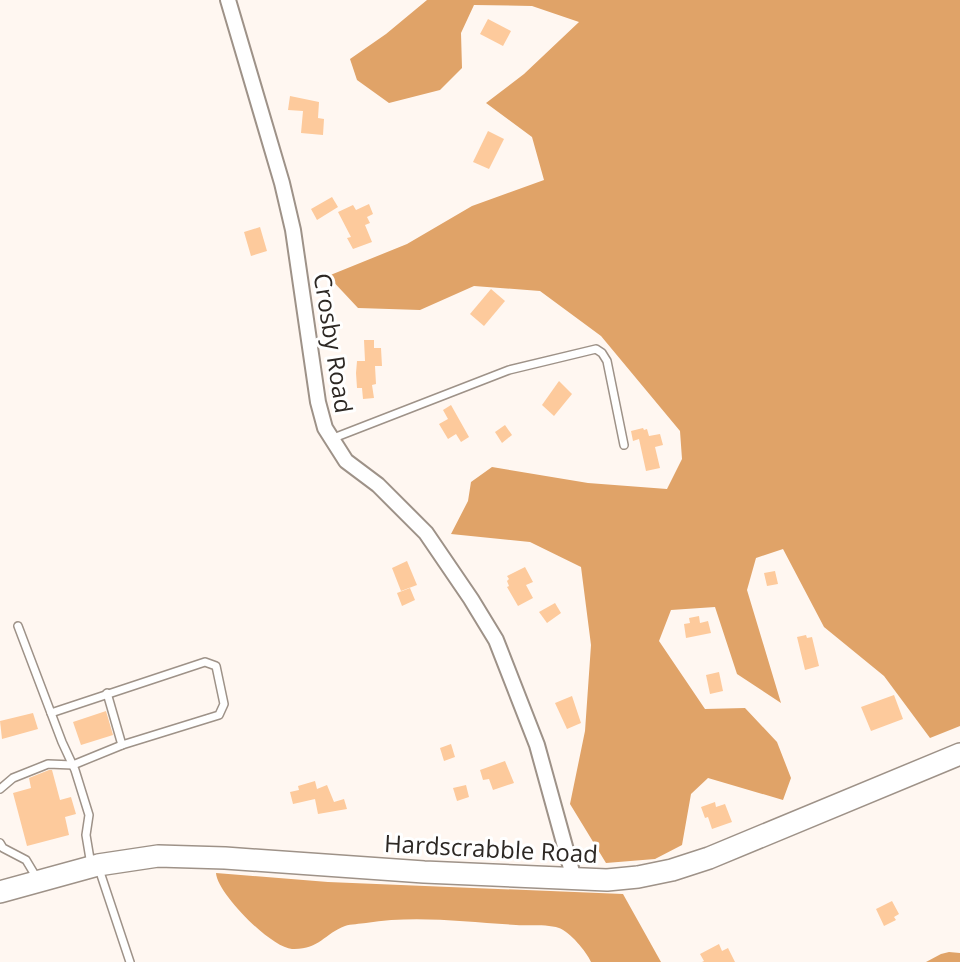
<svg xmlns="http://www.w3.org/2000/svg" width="960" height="962" viewBox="0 0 960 962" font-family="'Open Sans',sans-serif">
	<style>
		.forest { fill: #e0a368 }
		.building { fill: #fdca9c }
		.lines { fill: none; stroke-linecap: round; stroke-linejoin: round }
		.lane-casing { stroke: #9e9288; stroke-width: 10 }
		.street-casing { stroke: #9e9288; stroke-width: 18 }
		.secondary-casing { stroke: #9e9288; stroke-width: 24 }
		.lane { stroke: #fff; stroke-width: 7 }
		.street { stroke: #fff; stroke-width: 14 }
		.secondary { stroke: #fff; stroke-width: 21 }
		.labels { text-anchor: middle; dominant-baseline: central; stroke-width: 6; stroke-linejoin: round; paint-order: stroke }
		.street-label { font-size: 24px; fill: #2d2824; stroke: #fff }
	</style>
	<rect width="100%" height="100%" fill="#fff7f1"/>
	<g class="forest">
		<polygon points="427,0 960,0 960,726 930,738 884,676 824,627 783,549 756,558 747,590 781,703 737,674 715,607 671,610 659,641 705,709 745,708 777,742 791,778 783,800 708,778 691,794 682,845 655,859 606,863 570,804 585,731 591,645 581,567 530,542 451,534 468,501 471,482 492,467 588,483 667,489 682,459 680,431 601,336 540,291 474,286 420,310 358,308 328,276 407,244 472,206 544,180 532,137 486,103 524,74 579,22 532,6 474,5 461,33 462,68 440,90 389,103 357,80 350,59 386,34"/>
		<path d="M216,873L328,882L623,894L661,962H591C587,952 569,931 559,928C547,924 529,926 516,925C467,922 415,915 366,923C360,924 351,924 345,926C324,934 319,950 292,949C271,948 217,893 216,873Z"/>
		<polygon points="949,952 960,953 960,962 926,962 941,954"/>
	</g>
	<g class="building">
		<polygon points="488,19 511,31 503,46 480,34"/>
		<polygon points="290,96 319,102 318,118 324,119 323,135 301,133 303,111 288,110"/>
		<polygon points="488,131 504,139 489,169 473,162"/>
		<polygon points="332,197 338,207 317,220 311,209"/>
		<polygon points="369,204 373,214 367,217 370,223 365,225 372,242 353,249 347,238 351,237 338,212 353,205 356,210"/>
		<polygon points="260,227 267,251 251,256 244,232"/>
		<polygon points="491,289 505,301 484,326 470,314"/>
		<polygon points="364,340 374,340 374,348 381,348 382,366 375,366 376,384 372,385 374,398 363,399 362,388 357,388 356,373 357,361 365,361"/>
		<polygon points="559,381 572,394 554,416 542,405"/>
		<polygon points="451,405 469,437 461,442 456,434 448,439 439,424 448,419 443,410"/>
		<polygon points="505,425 512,435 502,443 495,432"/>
		<polygon points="643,428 644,430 647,429 649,436 660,434 663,445 655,447 660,468 646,471 639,439 633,441 631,431"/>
		<polygon points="407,561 417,585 401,591 392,568"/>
		<polygon points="525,567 533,582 526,585 533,598 518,606 507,587 509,586 507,581 509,579 507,576"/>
		<polygon points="775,571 778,584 767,586 764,573"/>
		<polygon points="410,588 415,600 402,606 397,593"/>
		<polygon points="555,603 561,613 547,623 539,612"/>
		<polygon points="699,616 700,623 708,621 711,633 686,638 684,624 690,623 689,618"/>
		<polygon points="806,635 807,638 812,637 819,666 805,670 797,637"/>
		<polygon points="719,672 723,691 710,694 706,675"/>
		<polygon points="894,695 903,719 871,731 861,707"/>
		<polygon points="572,696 581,723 567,729 555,703"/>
		<polygon points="106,711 113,735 81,745 73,722"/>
		<polygon points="33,713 38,729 2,739 0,721"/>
		<polygon points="451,744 455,757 444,761 440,748"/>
		<polygon points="505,761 514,783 493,790 489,779 483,780 480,770"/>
		<polygon points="49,770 52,770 60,800 71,797 76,814 65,817 69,835 27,846 13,793 31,788 29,778"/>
		<polygon points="315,781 317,789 327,785 334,802 344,799 347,809 318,814 315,799 293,804 290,792 299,790 298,786"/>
		<polygon points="466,785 469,797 457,801 453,788"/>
		<polygon points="715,802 716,807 725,804 732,822 712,829 708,817 705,818 701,807"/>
		<polygon points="892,901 899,914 894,917 896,920 884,926 876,909"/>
		<polygon points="719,944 722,951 728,948 735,962 702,962 704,961 700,954"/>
	</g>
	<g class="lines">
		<defs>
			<g id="lane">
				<polyline points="331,439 509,370 596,349 602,353 607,361 624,445"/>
				<polyline points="18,626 62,742 75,770 89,815 86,835 91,865"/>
				<polyline points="107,693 122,745"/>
				<polyline points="0,789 13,778 48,764 73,765 122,745 219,715 224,704 216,666 205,662 51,713"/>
				<polyline points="0,843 3,848 26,860 38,880"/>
				<polyline points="99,869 130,962"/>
			</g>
			<polyline id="street" points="228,0 282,183 293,230 318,402 325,428 346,461 378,485 426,533 471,599 496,640 537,745 574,879"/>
			<polyline id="secondary" points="0,892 98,865 158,856 225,858 424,872 607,880 638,877 672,870 709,858 960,754"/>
		</defs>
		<use href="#lane" class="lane-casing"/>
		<use href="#street" class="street-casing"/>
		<use href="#secondary" class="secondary-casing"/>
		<use href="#lane" class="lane"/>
		<use href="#street" class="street"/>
		<use href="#secondary" class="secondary"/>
	</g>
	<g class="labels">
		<g class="street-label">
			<text transform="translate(334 343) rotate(81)">Crosby Road</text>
			<text transform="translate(491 848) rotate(3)">Hardscrabble Road</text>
		</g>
	</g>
</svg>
